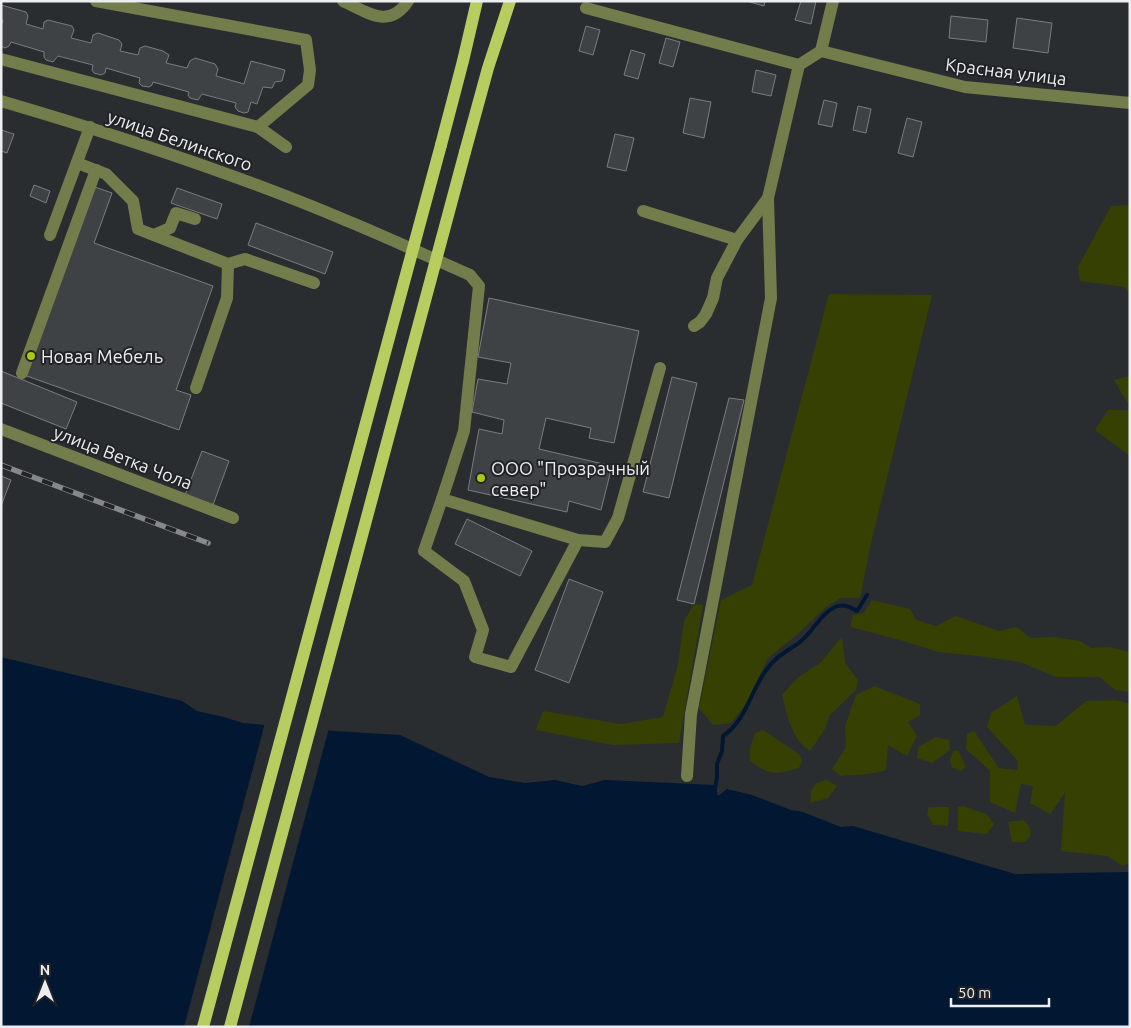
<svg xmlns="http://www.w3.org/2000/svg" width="1131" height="1028" viewBox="0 0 1131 1028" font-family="Ubuntu,sans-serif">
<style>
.green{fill:#364003}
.water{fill:#011732}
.pier{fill:#2a2d30}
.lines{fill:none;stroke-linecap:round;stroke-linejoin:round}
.stream{stroke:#011732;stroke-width:4}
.building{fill:#3f4245;stroke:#7a7d80}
.minor{stroke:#727d4b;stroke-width:12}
.major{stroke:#b7cd60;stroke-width:12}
.rail-casing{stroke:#86888b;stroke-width:5.5}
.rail{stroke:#212326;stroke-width:4;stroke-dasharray:11;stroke-linecap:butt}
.major-bridge{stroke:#b7cd60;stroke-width:12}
.poi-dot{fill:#acc611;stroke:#212326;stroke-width:2}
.labels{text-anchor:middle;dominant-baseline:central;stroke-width:4;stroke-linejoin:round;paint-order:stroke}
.street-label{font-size:18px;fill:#edeef0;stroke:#212326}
.poi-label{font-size:18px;fill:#edeef0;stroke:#212326;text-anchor:start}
</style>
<rect width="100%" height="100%" fill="#2a2d30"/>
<g class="green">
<path d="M1130 205V295L1125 287 1080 281 1078 267 1111 206Z"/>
<path d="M829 294 932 295 871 543 860 598H840L826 607 793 638 768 658 746 704 731 723 713 725 699 708 721 600 752 585Z"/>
<path d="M1130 376V407L1114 380Z"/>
<path d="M1108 410H1130V456L1095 430Z"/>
<path d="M872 600 910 609 916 620 936 626 956 616 999 631 1017 627 1030 638 1054 637 1080 641 1091 648 1109 647 1130 652V692L1115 690 1099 677H1056L1020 662 979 656 938 652 900 640 850 627 853 615 864 613Z"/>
<path d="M694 604 703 605 679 743 613 745 536 730 543 711 621 724 663 717 678 664 684 621Z"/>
<path d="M842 637 845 663 858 680 856 690 829 716 825 729 810 751C792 740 787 715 782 695L797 678 820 663Z"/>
<path d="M874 686 920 704V715L908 722 917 736 907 756 888 745 886 770C872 775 856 774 841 776L832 769 846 747 845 726 856 695Z"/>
<path d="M1017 696 1025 725 1056 726 1086 701 1116 700 1130 704V863L1122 866 1108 856 1061 851 1065 793 1050 814 1030 803 1033 786 1021 784 1015 813 990 802V771L966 749 967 734 974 731 999 768 1017 770 1018 761 987 727 991 713Z"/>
<path d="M763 730 799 754 802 760 799 768C775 774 772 777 750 761V748L755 733Z"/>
<path d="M936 737 949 740 950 750 932 763 917 758 918 747Z"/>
<path d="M958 750 966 767 961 771 952 768 950 761 953 751Z"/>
<path d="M827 780 837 786 828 798 810 803 811 791 816 783Z"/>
<path d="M963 806 986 814 994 824 987 834 958 831V807Z"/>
<path d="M929 807H949L948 826 933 825 927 814Z"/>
<path d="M1023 820 1029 826 1031 835 1025 842H1012L1008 822Z"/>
</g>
<path class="water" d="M1 657 182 701 197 711 224 717 243 723 334 731 400 735 489 777 525 783 555 780 582 786 605 780 715 785 718 796 727 789 752 795 791 810 803 812 841 827 853 826 1015 874 1130 872V1027H1Z"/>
<path class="pier" d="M265 723 329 728 249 1027H184Z"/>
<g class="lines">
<path class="stream" d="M715 789 717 777V764L722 751 723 736C747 720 751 689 767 669 778 654 787 652 800 642 813 632 820 614 835 607 843 603 851 607 857 611L867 595"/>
</g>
<g class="building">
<path d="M746 1H765L764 6Z"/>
<path d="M801 1H816L811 24 795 20Z"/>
<path d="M1 5 26 12 28 16 26 24 43 29 44 22 48 20 72 26 74 30 71 38 91 43 93 35 98 33 119 40 122 44 120 51 138 55 140 48 145 46 163 51 169 55 166 63 187 68 190 61 195 58 215 64 218 69 216 76 244 84 251 61 285 70 282 81 275 82 272 88 263 87 257 104 251 102 248 112 244 113 238 111 235 107 236 103 202 94 198 100 190 98 188 95 189 92 153 82 152 85 149 87 142 86 139 83 140 78 106 68 105 73 101 75 94 73 92 70 93 65 58 56 53 62 46 60 44 57V52L11 42 9 46 5 48 1 46V27L3 20 1 19Z"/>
<path d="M951 16 988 20 986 42 949 38Z"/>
<path d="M1017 18 1052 23 1048 53 1013 48Z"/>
<path d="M586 26 600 30 593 55 579 51Z"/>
<path d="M666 38 680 42 673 67 659 63Z"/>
<path d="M631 50 645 54 638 79 624 75Z"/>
<path d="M756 70 776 75 771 96 752 92Z"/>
<path d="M690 98 711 102 704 138 683 133Z"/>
<path d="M824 100 837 103 832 127 818 124Z"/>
<path d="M858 106 871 109 866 133 853 130Z"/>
<path d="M907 118 922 122 913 157 898 153Z"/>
<path d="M1 130 14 134 7 153 1 151Z"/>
<path d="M615 134 634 138 626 171 607 167Z"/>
<path d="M34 185 50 191 46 203 30 196Z"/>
<path d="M92 186 112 193 94 243 213 286 176 390 191 395 179 430 24 375Z"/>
<path d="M177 188 222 204 217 219 171 203Z"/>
<path d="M256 223 333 252 325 274 248 245Z"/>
<path d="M489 298 639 331 614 443 589 438 591 428 546 418 539 449 612 466 601 510 569 501 567 512 468 490 479 429 502 434 504 420 472 412 478 379 507 384 511 363 478 357Z"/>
<path d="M1 371 77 402 66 429 1 403Z"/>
<path d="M672 377 697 383 669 498 643 492Z"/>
<path d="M729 398 744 400 694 604 677 600Z"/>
<path d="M202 451 229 461 213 505 185 495Z"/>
<path d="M1 476 11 480 1 506Z"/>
<path d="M467 519 532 551 520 576 455 544Z"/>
<path d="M569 579 603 592 569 683 535 670Z"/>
</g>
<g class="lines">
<g class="minor">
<path d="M96 1 306 40 310 70 308 85 258 127"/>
<path d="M343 1C367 12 389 30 408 1"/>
<path d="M586 8 799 65"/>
<path d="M821 51 965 87 1130 103"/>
<path d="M1 59 258 127 286 147"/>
<path d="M1 101C117 135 234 173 345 220 387 237 429 257 470 275L479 286 464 431 442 499 578 540 605 542 618 518 660 368"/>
<path d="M77 163 106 174 133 201 138 229 228 264 245 259 314 283"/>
<path d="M643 211 737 240"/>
<path d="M50 235 90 127"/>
<path d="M154 235 170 228 176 213 195 219"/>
<path d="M694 326 700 322 706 314 713 298 717 278 737 240 768 198 799 65 821 51 833 1"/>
<path d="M22 373 96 170"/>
<path d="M196 388 227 298 228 264"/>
<path d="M1 429 233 518"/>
<path d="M442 499 424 551 464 581 483 630 475 657 511 667 578 540"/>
<path d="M687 776 691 714 771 298 768 198"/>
</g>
<g class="major">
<path d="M441 145 463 61 477 1"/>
<path d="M465 152 488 68 510 1"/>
</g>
<defs>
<path id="rail" d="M1 465 208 543"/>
</defs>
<use href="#rail" class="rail-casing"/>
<use href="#rail" class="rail"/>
<g class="major-bridge">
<path d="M203 1027 441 145"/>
<path d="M230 1027 465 152"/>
</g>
</g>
<g class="poi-dot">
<circle cx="31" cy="356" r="5"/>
<circle cx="481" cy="478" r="5"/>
</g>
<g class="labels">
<g class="street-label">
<text transform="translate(1006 71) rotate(7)">Красная улица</text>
<text transform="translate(180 140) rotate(19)">улица Белинского</text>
<text transform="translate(123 457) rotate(21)">улица Ветка Чола</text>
</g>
<g class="poi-label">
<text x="41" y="356">Новая Мебель</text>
<text x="491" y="468">ООО "Прозрачный<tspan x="491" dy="21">север"</tspan></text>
</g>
</g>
<rect width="1131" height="1028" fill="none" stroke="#edeef0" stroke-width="5"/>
<g transform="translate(45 983)" stroke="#212326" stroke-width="4" paint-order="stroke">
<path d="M0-4L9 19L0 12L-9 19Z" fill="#edeef0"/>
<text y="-8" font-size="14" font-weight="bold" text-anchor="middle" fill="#edeef0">N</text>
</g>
<path d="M951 998v8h98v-8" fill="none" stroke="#edeef0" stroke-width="2.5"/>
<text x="958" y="998" font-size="15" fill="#edeef0" stroke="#212326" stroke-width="4" paint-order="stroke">50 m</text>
</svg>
